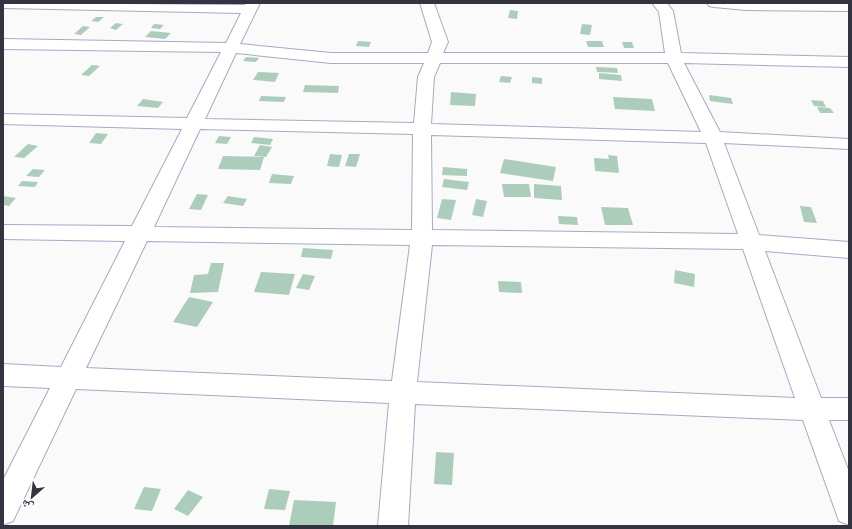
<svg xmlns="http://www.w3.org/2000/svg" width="852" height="529" viewBox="0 0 852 529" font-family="Barlow,'Noto Naskh Arabic',sans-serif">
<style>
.building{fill:#adcdbc}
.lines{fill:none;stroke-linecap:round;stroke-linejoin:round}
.street-casing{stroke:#a7a9c6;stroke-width:2}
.street{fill:#fff;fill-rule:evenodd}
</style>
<rect width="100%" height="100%" fill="#fafafa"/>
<g class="building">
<path d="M510 10 518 11 517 19 508 18Z"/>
<path d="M96 17H104L98 22 91 21Z"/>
<path d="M116 23 123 24 116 30 110 28Z"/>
<path d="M154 24 164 25 160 29 151 28Z"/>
<path d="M582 24 592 25 590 35 580 34Z"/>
<path d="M83 26 90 27 81 35 74 34Z"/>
<path d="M151 31 171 33 165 39 145 37Z"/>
<path d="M358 41 371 42 369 47 356 46Z"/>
<path d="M586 41H602L604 47H588Z"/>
<path d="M622 42H632L634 48H624Z"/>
<path d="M246 57 259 58 256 62 243 61Z"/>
<path d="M92 65 100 66 89 76 81 75Z"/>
<path d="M596 67 617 68 618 73 597 72Z"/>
<path d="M258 72 279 73 275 82 253 80Z"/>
<path d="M599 73 621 75 622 81 599 79Z"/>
<path d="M501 76 512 77 510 83 499 82Z"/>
<path d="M532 77 542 78V84L532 83Z"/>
<path d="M305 85 339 86 338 93 303 92Z"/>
<path d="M451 92 476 94 475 106 450 105Z"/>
<path d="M709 95 731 98 733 104 710 101Z"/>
<path d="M261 96 286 97 284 102 259 101Z"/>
<path d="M613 97 652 99 655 111 615 109Z"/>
<path d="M143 99 163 102 158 108 137 106Z"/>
<path d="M811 100 823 101 826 107 814 106Z"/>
<path d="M817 107 830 108 834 113H820Z"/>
<path d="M96 133 108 134 101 144 89 143Z"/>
<path d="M219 136 231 137 227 144 215 143Z"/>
<path d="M254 137 273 139 270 145 251 143Z"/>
<path d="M28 144 38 146 24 158 14 157Z"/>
<path d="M260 145 272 147 266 157 254 156Z"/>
<path d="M330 154 342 155 339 167 327 166Z"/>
<path d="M349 154H360L356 167 345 166Z"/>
<path d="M608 155 617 156 619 173 595 171 594 158 609 159Z"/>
<path d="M223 156 264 157 260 170 218 169Z"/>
<path d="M504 159 556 167 553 181 500 173Z"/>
<path d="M443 167 467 169V176L442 175Z"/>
<path d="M33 169 45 170 39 177 26 176Z"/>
<path d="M272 174 294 176 291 184 269 183Z"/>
<path d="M444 179 469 182 467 190 442 187Z"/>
<path d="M22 181 38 182 35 187 18 186Z"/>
<path d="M502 184H529L531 197H504Z"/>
<path d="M534 184 561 186 562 200 534 198Z"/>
<path d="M197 194 208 195 201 210 189 209Z"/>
<path d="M3 196 16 198 9 206 3 205Z"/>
<path d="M228 196 247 199 243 206 223 203Z"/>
<path d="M442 199 456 200 451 220 437 218Z"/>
<path d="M476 199 487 201 483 217 472 215Z"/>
<path d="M800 206 811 207 817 223 804 222Z"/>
<path d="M601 207 628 208 633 225H605Z"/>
<path d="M558 216 577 217 578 225 559 224Z"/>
<path d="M303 248 333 250 331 259 301 257Z"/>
<path d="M211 263H224L218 292 190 293 194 275 208 274Z"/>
<path d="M675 270 695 274 694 287 674 283Z"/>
<path d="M261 272 295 274 289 295 254 292Z"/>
<path d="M303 274 315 276 309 290 296 288Z"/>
<path d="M498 281 521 282 522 293 499 292Z"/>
<path d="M189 297 213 302 197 327 173 322Z"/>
<path d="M436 452 454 453 452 485 434 484Z"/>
<path d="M144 487 161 489 152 511 134 509Z"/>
<path d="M269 489 290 491 285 510 264 509Z"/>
<path d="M188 490 203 497 188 516 174 509Z"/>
<path d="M294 500 336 502 333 526H289Z"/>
</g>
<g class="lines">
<defs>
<g id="street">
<path d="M3 3 245 5 246 3H260L240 44 331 53H428L432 42 420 3H434L448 42 443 53H665L659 12 652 3H667L673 11 681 53 849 57V67L684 63 720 132 849 139V149L724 143 759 235 849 242V258L765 251 821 398H849V420H829L849 472V525L839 521 803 420 415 404 408 526H378L389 403 76 389 13 521 3 525V480L50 388 3 386V364L61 367 125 241 3 239V225L132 226 182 129 3 124V114L187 118 221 52 3 49V39L226 43 241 13 3 8ZM236 53 331 63H424L418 77 414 123 205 119ZM440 63H668L701 132 431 124 434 77ZM200 129 413 134 412 230 154 227ZM431 135 706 143 738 234 432 230ZM147 241 410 245 392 381 86 368ZM432 245 743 249 795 398 417 382Z"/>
<path d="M707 3H849V11L746 10 714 7 709 6Z"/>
</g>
</defs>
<use href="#street" class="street-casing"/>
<use href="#street" class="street"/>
</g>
<rect width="852" height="529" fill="none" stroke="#343440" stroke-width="8"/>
<g transform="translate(32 497) rotate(208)" stroke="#ffffff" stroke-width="3" paint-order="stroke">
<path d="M0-3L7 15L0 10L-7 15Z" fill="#343440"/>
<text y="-6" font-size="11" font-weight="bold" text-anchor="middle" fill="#343440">ش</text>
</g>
</svg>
